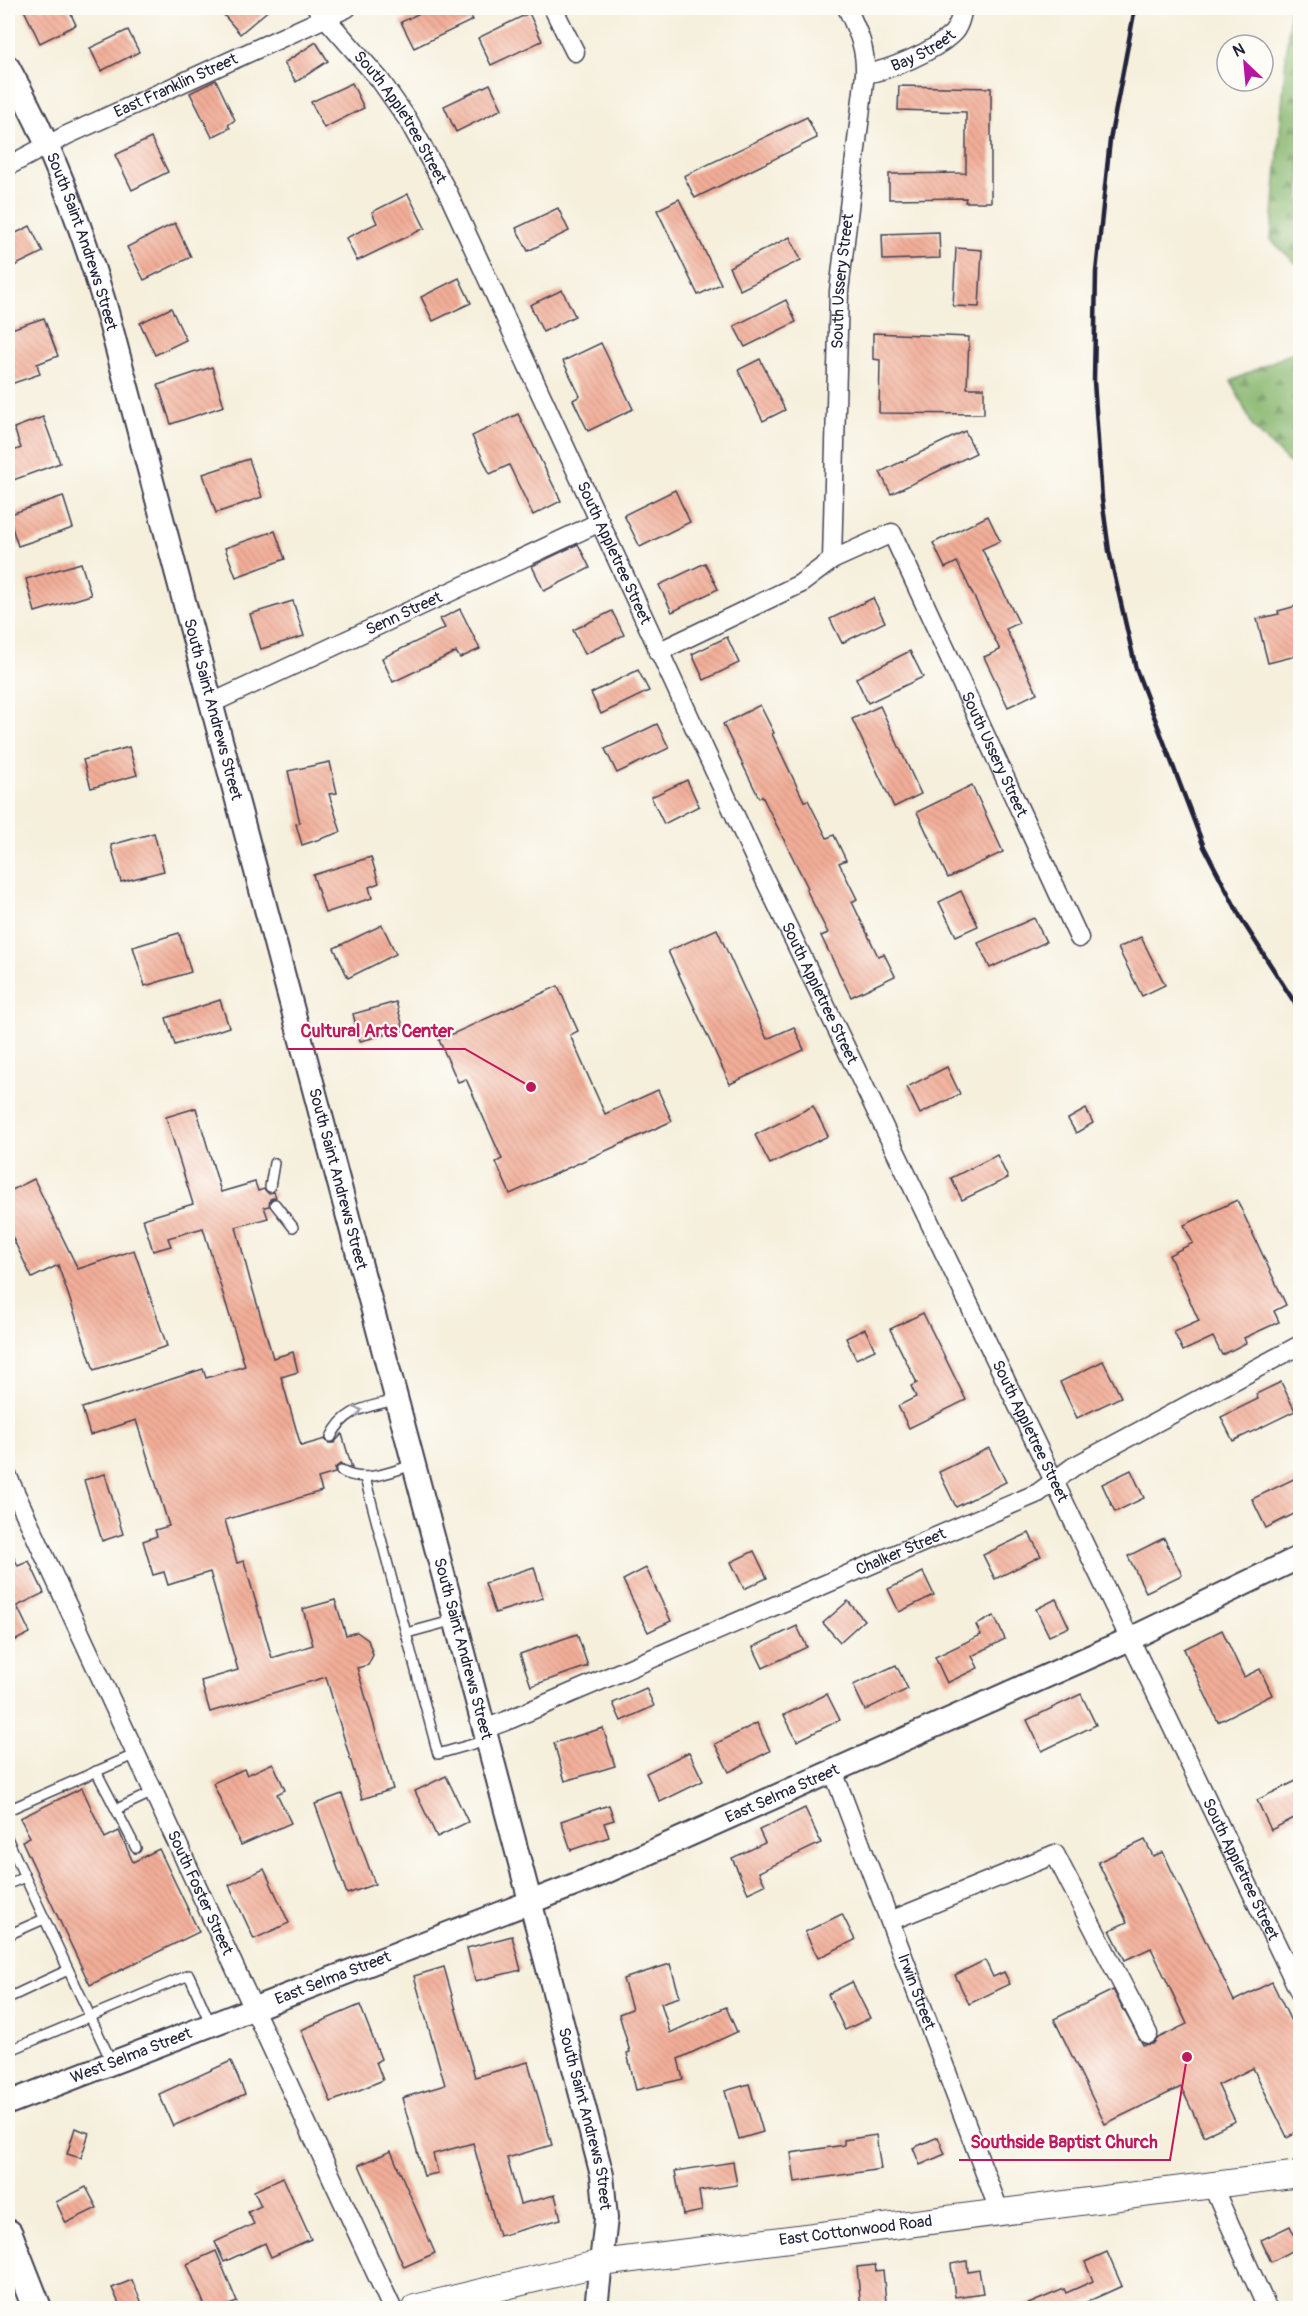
<svg xmlns="http://www.w3.org/2000/svg" width="1308" height="2316" viewBox="0 0 1308 2316" font-family="Pangolin,sans-serif">
<style>
.forest{fill:url(#forest-firs);stroke:#566d56;stroke-width:1.5}
.building{fill:url(#building-back-hatch)}
.lines{fill:none;stroke-linecap:round;stroke-linejoin:round}
.service-casing{stroke:#424153;stroke-width:12}
.minor-casing{stroke:#424153;stroke-width:21}
.tertiary-casing{stroke:#424153;stroke-width:26}
.secondary-casing{stroke:#424153;stroke-width:28}
.primary-casing{stroke:#424153;stroke-width:32}
.service{stroke:#fff;stroke-width:9}
.minor{stroke:#fff;stroke-width:18}
.tertiary{stroke:#fff;stroke-width:22}
.secondary{stroke:#fff;stroke-width:26}
.primary{stroke:#fff;stroke-width:28}
.rail{stroke:#22223b;stroke-width:4.5}
.oneway{stroke:#9c9ca7}
.labels{text-anchor:middle;dominant-baseline:central;stroke-width:4.5;stroke-linejoin:round;paint-order:stroke}
.street-label{font-size:16px;fill:#22223b;stroke:#fdfcf7}
.leader{fill:none;stroke:#c2185b;stroke-width:2}
.callout-dot{fill:#c2185b;stroke:#fdfcf7;stroke-width:2}
.callout-label{font-size:18px;text-anchor:middle;font-weight:bold;fill:#c2185b;stroke:#fdfcf7;stroke-width:4.5;stroke-linejoin:round;paint-order:stroke}
</style>
<defs>
<pattern id="forest-firs" width="22" height="20" patternUnits="userSpaceOnUse" patternTransform="scale(1.5)"><rect width="22" height="20" fill="#8ab871"/><path d="M5 1l3.5 6h-7zM16 11l3.5 6h-7z" fill="#70955e"/></pattern>
<pattern id="building-back-hatch" width="6" height="6" patternUnits="userSpaceOnUse" patternTransform="scale(1.5)"><rect width="6" height="6" fill="#f2ad97"/><path d="M-1 5l2 2M0 0l6 6M5-1l2 2" fill="none" stroke="#cf9583"/></pattern>
</defs>
<rect width="100%" height="100%" fill="#fdfcf7"/>
<filter id="ink" filterUnits="userSpaceOnUse"><feTurbulence type="fractalNoise" baseFrequency=".0167" numOctaves="2"/><feDisplacementMap in="SourceGraphic" scale="12" xChannelSelector="R" yChannelSelector="G"/><feConvolveMatrix kernelMatrix="1 2 1 2 8 2 1 2 1" color-interpolation-filters="sRGB"/></filter>
<filter id="wash" filterUnits="userSpaceOnUse"><feTurbulence type="fractalNoise" baseFrequency=".008" numOctaves="4" result="noise"/><feDisplacementMap in="SourceGraphic" scale="24" xChannelSelector="R" yChannelSelector="G"/><feGaussianBlur stdDeviation="1.35" result="paint"/><feColorMatrix in="noise" values="0 0 0 0 0 0 0 0 0 0 0 0 0 0 0 0 0 1.4 0 .05"/><feComposite in="paint" operator="in"/></filter>
<g filter="url(#wash)">
<rect width="100%" height="100%" fill="#f5efdc"/>
<g class="forest">
<path d="M1290 8H1300V267L1271 240Z"/>
<path d="M1300 349V474L1253 427 1231 381Z"/>
</g>
<g id="blocks">
<g class="building">
<path d="M23 8H68L76 25 40 43Z"/>
<path d="M218 8H271L240 34Z"/>
<path d="M430 8H467L473 20 414 48 401 22Z"/>
<path d="M529 13 542 41 491 65 478 38Z"/>
<path d="M128 30 139 52 101 71 90 48Z"/>
<path d="M316 42 328 61 296 82 284 63Z"/>
<path d="M216 80 235 120 228 125 230 128 212 137 190 93Z"/>
<path d="M352 83 364 108 324 128 311 102Z"/>
<path d="M490 84 502 109 456 132 444 106Z"/>
<path d="M899 86 991 88V202H965L966 198 889 199V174L966 173V112L898 110Z"/>
<path d="M807 117 817 138 695 198 684 176Z"/>
<path d="M151 138 168 172 132 190 115 155Z"/>
<path d="M408 194 425 228 357 261 346 238 377 223 372 212Z"/>
<path d="M679 199 721 284 698 295 657 210Z"/>
<path d="M558 208 569 231 528 251 516 228Z"/>
<path d="M175 223 191 257 144 280 127 247Z"/>
<path d="M30 226 43 252 8 269V237Z"/>
<path d="M939 232 940 258 883 260 882 234Z"/>
<path d="M790 237 801 260 740 290 729 267Z"/>
<path d="M956 248 982 250 979 307 953 306Z"/>
<path d="M459 278 471 303 433 321 421 297Z"/>
<path d="M562 290 575 316 543 332 530 305Z"/>
<path d="M786 300 796 322 745 347 734 326Z"/>
<path d="M171 308 186 340 155 355 140 323Z"/>
<path d="M44 318 58 356 37 364 40 374 8 385V330Z"/>
<path d="M873 333 969 337 967 388H984V414L879 413 880 360 873 359Z"/>
<path d="M601 343 633 409 588 431 573 400 580 396 563 361Z"/>
<path d="M760 359 785 410 763 421 738 370Z"/>
<path d="M212 367 224 406 171 424 158 385Z"/>
<path d="M518 414 561 501 533 515 509 465 490 474 472 436Z"/>
<path d="M43 417 60 463 8 482V453L21 448 14 428Z"/>
<path d="M965 431 976 453 891 494 880 472Z"/>
<path d="M249 459 262 497 216 513 203 474Z"/>
<path d="M675 490 690 522 640 547 624 515Z"/>
<path d="M63 496 73 528 18 546 8 515Z"/>
<path d="M988 516 1000 541 982 549 1019 623 1006 629 1037 693 1008 707 984 657 1000 650 957 562 945 568 933 543Z"/>
<path d="M275 531 285 559 236 577 225 548Z"/>
<path d="M578 544 590 568 544 591 532 566Z"/>
<path d="M81 563 91 595 35 612 26 579Z"/>
<path d="M705 563 718 589 672 612 659 585Z"/>
<path d="M873 598 885 622 842 643 830 619Z"/>
<path d="M293 601 304 636 261 649 250 614Z"/>
<path d="M1300 605V655L1268 663 1257 619 1279 614 1278 611Z"/>
<path d="M460 609 480 649 460 658 456 652 393 682 382 658 445 628 440 619Z"/>
<path d="M612 611 624 635 585 654 573 630Z"/>
<path d="M727 637 739 663 704 680 692 654Z"/>
<path d="M910 651 923 677 868 703 856 678Z"/>
<path d="M638 670 649 691 601 714 591 693Z"/>
<path d="M760 705 774 733 772 734 804 801 808 800 827 838 834 835 846 860 839 863 857 899 852 902 878 956 884 954 895 976 851 997 821 936 828 933 806 889 808 888 762 796 759 798 723 724Z"/>
<path d="M880 706 921 794 894 807 852 719Z"/>
<path d="M657 724 669 748 617 773 605 749Z"/>
<path d="M129 747 137 775 91 788 83 760Z"/>
<path d="M330 762 337 793 329 794 341 832 302 845 296 824 300 823 288 771Z"/>
<path d="M687 780 699 806 664 824 651 797Z"/>
<path d="M972 785 1003 852 948 878 917 812Z"/>
<path d="M154 833 164 871 121 882 111 845Z"/>
<path d="M371 857 379 883 369 887 372 898 325 913 313 875Z"/>
<path d="M961 891 978 926 956 936 939 902Z"/>
<path d="M1034 918 1046 942 990 968 978 943Z"/>
<path d="M382 925 396 954 348 978 334 948Z"/>
<path d="M717 929 767 1039 794 1027 804 1050 730 1084 668 951Z"/>
<path d="M179 933 191 972 145 986 133 947Z"/>
<path d="M1141 937 1165 985 1142 996 1118 948Z"/>
<path d="M558 986 578 1031 570 1035 605 1114 658 1090 672 1121 510 1194 496 1162 502 1159 466 1079 458 1082 439 1040Z"/>
<path d="M220 1000 229 1027 175 1045 166 1018Z"/>
<path d="M396 1002 404 1030 360 1041 353 1014Z"/>
<path d="M947 1067 960 1094 920 1114 907 1087Z"/>
<path d="M813 1106 828 1136 770 1164 755 1135Z"/>
<path d="M196 1108 221 1192 255 1182 258 1191 264 1189 268 1193 274 1192 276 1197 270 1199 269 1206 264 1207 268 1218 236 1227 250 1280 273 1358 293 1352 298 1372 281 1377 301 1446 325 1439 328 1443H334L342 1434 352 1468 340 1464 335 1468V1473L318 1478 322 1491 225 1520 237 1563 244 1561 272 1658 313 1645 303 1609 335 1600 346 1635 357 1632 368 1640 373 1655 368 1665 357 1668 393 1789 362 1799 326 1677 210 1712 201 1681 238 1670 210 1572 168 1585 164 1572 153 1575 143 1541 157 1536 155 1530 169 1526 136 1420 90 1435 82 1408 203 1369 206 1378 245 1366 203 1228 168 1238 171 1246 153 1251 143 1219 193 1204 166 1117Z"/>
<path d="M1086 1109 1093 1123 1076 1133 1068 1119Z"/>
<path d="M997 1155 1008 1178 962 1200 951 1178Z"/>
<path d="M34 1179 78 1269 134 1250 167 1346 94 1370 58 1265 32 1278 8 1228V1192Z"/>
<path d="M1237 1200 1286 1305 1274 1311 1279 1322 1244 1338 1246 1343 1222 1355 1213 1337 1183 1351 1174 1332 1199 1321 1169 1255 1193 1243 1184 1225Z"/>
<path d="M923 1313 966 1400 909 1428 898 1406 916 1397 911 1386 917 1383 890 1329Z"/>
<path d="M865 1329 875 1350 856 1359 846 1338Z"/>
<path d="M1103 1361 1121 1397 1077 1418 1060 1382Z"/>
<path d="M1281 1382 1295 1411 1233 1441 1221 1417 1258 1399 1256 1394Z"/>
<path d="M989 1448 1006 1482 956 1507 939 1472Z"/>
<path d="M1131 1470 1144 1498 1115 1512 1102 1484Z"/>
<path d="M105 1474 123 1534 102 1541 84 1480Z"/>
<path d="M1300 1476V1511L1266 1528 1252 1499Z"/>
<path d="M1029 1533 1041 1556 995 1579 983 1555Z"/>
<path d="M1164 1538 1182 1575 1146 1592 1128 1556Z"/>
<path d="M8 1545 18 1566 29 1561 44 1593 17 1606 30 1633 8 1644Z"/>
<path d="M754 1551 767 1578 744 1589 731 1562Z"/>
<path d="M534 1567 543 1598 495 1613 485 1583Z"/>
<path d="M646 1568 671 1621 648 1632 623 1580Z"/>
<path d="M923 1572 934 1595 899 1612 888 1589Z"/>
<path d="M1056 1599 1069 1627 1049 1636 1036 1609Z"/>
<path d="M848 1601 864 1620 840 1642 823 1623Z"/>
<path d="M994 1616 1005 1639 972 1656 978 1668 947 1683 935 1657 981 1635 976 1625Z"/>
<path d="M797 1626 807 1647 763 1668 753 1647Z"/>
<path d="M1222 1630 1244 1677 1260 1669 1272 1695 1218 1722 1184 1649Z"/>
<path d="M577 1634 588 1666 531 1686 520 1654Z"/>
<path d="M896 1665 908 1689 865 1710 853 1685Z"/>
<path d="M646 1688 654 1706 621 1721 613 1703Z"/>
<path d="M827 1694 840 1720 797 1741 784 1715Z"/>
<path d="M1081 1694 1096 1725 1042 1751 1027 1720Z"/>
<path d="M757 1723 770 1751 729 1772 715 1744Z"/>
<path d="M603 1728 615 1766 565 1781 554 1743Z"/>
<path d="M689 1752 703 1781 660 1802 646 1773Z"/>
<path d="M273 1763 285 1790 277 1794 291 1823 241 1845 213 1783 244 1769 247 1775Z"/>
<path d="M446 1776 468 1822 437 1837 415 1791Z"/>
<path d="M1300 1779V1815L1271 1830 1257 1800Z"/>
<path d="M82 1788 105 1838 119 1831 133 1862 159 1849 199 1932 90 1985 22 1841 30 1837 20 1818Z"/>
<path d="M342 1794 375 1884 347 1894 315 1804Z"/>
<path d="M609 1805 614 1820 604 1823 609 1837 571 1850 561 1821Z"/>
<path d="M805 1808 821 1843 759 1872 765 1885 748 1893 732 1858 765 1843 759 1830Z"/>
<path d="M1145 1840 1153 1856 1163 1852 1234 2001 1272 1982 1300 2040V2130L1287 2137 1253 2068 1218 2085 1235 2121 1204 2136 1181 2087 1105 2124 1054 2019 1113 1990 1143 2045 1153 2044 1158 2038 1187 2024 1151 1948 1125 1960 1110 1930 1127 1922 1098 1862Z"/>
<path d="M264 1869 289 1923 254 1939 229 1885Z"/>
<path d="M842 1914 855 1940 818 1958 805 1932Z"/>
<path d="M512 1936 521 1970 475 1981 467 1948Z"/>
<path d="M985 1960 993 1977 1004 1972 1010 1984 969 2004 955 1975Z"/>
<path d="M670 1964 680 1997 661 2003 670 2033 726 2007 737 2032 678 2059 683 2079 636 2090 627 2053 630 2052 619 2014 632 2009 623 1979Z"/>
<path d="M444 1967 475 2077 528 2062 552 2145 507 2158 520 2204 555 2195 561 2219 499 2236 473 2143 433 2154 438 2173 424 2176 402 2098 445 2085 414 1976Z"/>
<path d="M852 1982 870 2018 845 2030 828 1994Z"/>
<path d="M360 2005 381 2059 376 2062 383 2080 331 2102 301 2030Z"/>
<path d="M231 2061 245 2094 173 2126 159 2094Z"/>
<path d="M749 2084 763 2132 739 2139 725 2091Z"/>
<path d="M75 2128 89 2133 81 2158 67 2154Z"/>
<path d="M876 2135 881 2169 795 2182 791 2153 844 2145V2140Z"/>
<path d="M938 2137 945 2154 920 2165 913 2148Z"/>
<path d="M391 2151 435 2253 404 2267 359 2165Z"/>
<path d="M733 2162 737 2185 699 2191 702 2211 683 2215 675 2171Z"/>
<path d="M283 2177 311 2239 271 2257 265 2243 224 2262 215 2242 254 2224 248 2212 261 2206 254 2191Z"/>
<path d="M86 2187 97 2208 66 2223 56 2202Z"/>
<path d="M1290 2226 1300 2247 1271 2262 1261 2240Z"/>
<path d="M216 2251 237 2302 221 2308H206L187 2264Z"/>
<path d="M1107 2252 1122 2286 1082 2304 1084 2308H1019L1064 2289 1066 2293 1093 2281 1085 2262Z"/>
<path d="M967 2261 968 2272 979 2270 983 2293 955 2297 951 2264Z"/>
<path d="M875 2265 876 2271 883 2270 886 2302 875 2303 876 2308H861L857 2267Z"/>
<path d="M132 2280 144 2308H121L112 2288Z"/>
</g>
</g>
</g>
<g filter="url(#ink)">
<use href="#blocks" fill-opacity="0" stroke="#424153" stroke-width="1.5"/>
<g class="lines">
<defs>
<g id="service">
<path d="M270 1187 274 1163"/>
<path d="M275 1204 293 1227"/>
<path d="M331 1437C345 1408 366 1408 395 1400"/>
<path d="M341 1471C365 1484 389 1472 413 1465"/>
<path d="M365 1478 438 1754 487 1740"/>
<path d="M407 1633 455 1620"/>
<path d="M96 1771 136 1848"/>
<path d="M117 1809 153 1792"/>
<path d="M8 1810 136 1754"/>
<path d="M8 1840 25 1877"/>
<path d="M8 1884 25 1877 112 2063"/>
<path d="M8 1935 44 1919"/>
<path d="M8 1998 68 1970"/>
<path d="M8 2051 189 1975 211 2025"/>
</g>
<g id="minor">
<path id="s1" d="M317 8 380 80 408 120 448 193 756 861 1300 1993"/>
<path d="M553 8 575 52"/>
<path id="s2" d="M865 74C890 70 933 52 952 34 959 27 961 17 963 8"/>
<path id="s3" d="M8 166 67 135 347 8"/>
<path id="s4" d="M832 560 839 291 865 74C866 47 858 32 847 8"/>
<path id="s5" d="M658 652 800 584 832 560 892 533 1079 938"/>
<path id="s6" d="M210 704 600 522"/>
<path id="s7" d="M8 1477 392 2308"/>
<path id="s8" d="M484 1729 506 1721 1038 1493 1073 1467 1300 1345"/>
<path id="s9" d="M833 1771 1000 2213"/>
<path d="M890 1921 1055 1854 1148 2034"/>
<path d="M1212 2185 1267 2308"/>
</g>
<g id="tertiary">
<path id="s10" d="M8 67C52 145 80 223 106 308L537 1927 602 2175 606 2218 596 2308"/>
<path id="s11" d="M8 2103 590 1879 1130 1639 1300 1557"/>
</g>
<g id="secondary">
<path id="s12" d="M415 2308 601 2263 1300 2174"/>
</g>
<path id="primary" d="M8 2234 37 2308"/>
</defs>
<use href="#service" class="service-casing"/>
<use href="#minor" class="minor-casing"/>
<use href="#tertiary" class="tertiary-casing"/>
<use href="#secondary" class="secondary-casing"/>
<use href="#primary" class="primary-casing"/>
<use href="#service" class="service"/>
<use href="#minor" class="minor"/>
<use href="#tertiary" class="tertiary"/>
<use href="#secondary" class="secondary"/>
<use href="#primary" class="primary"/>
<path class="rail" d="M1135 8 1110 140 1096 272 1094 381 1102 499 1109 551 1136 669 1204 847 1243 922 1300 1011"/>
</g>
<defs><path id="oneway-chevron" d="M-2-3.5L2.5 0L-2 3.5" fill="none" stroke-width="1.6" stroke-linecap="round" stroke-linejoin="round" transform="scale(1.5)"/></defs>
<use class="oneway" href="#oneway-chevron" transform="translate(358 1411) rotate(-19)"/>
</g>
<g class="labels">
<g class="street-label">
<text stroke="none"><textPath href="#s2" startOffset="63">Bay Street</textPath></text>
<text stroke="none"><textPath href="#s3" startOffset="186">East Franklin Street</textPath></text>
<text stroke="none"><textPath href="#s1" startOffset="138">South Appletree Street</textPath></text>
<text stroke="none"><textPath href="#s10" startOffset="190">South Saint Andrews Street</textPath></text>
<text stroke="none"><textPath href="#s4" startOffset="279">South Ussery Street</textPath></text>
<text stroke="none"><textPath href="#s1" startOffset="624">South Appletree Street</textPath></text>
<text stroke="none"><textPath href="#s6" startOffset="214">Senn Street</textPath></text>
<text stroke="none"><textPath href="#s10" startOffset="676">South Saint Andrews Street</textPath></text>
<text stroke="none"><textPath href="#s5" startOffset="507">South Ussery Street</textPath></text>
<text stroke="none"><textPath href="#s1" startOffset="1110">South Appletree Street</textPath></text>
<text stroke="none"><textPath href="#s10" startOffset="1162">South Saint Andrews Street</textPath></text>
<text stroke="none"><textPath href="#s1" startOffset="1596">South Appletree Street</textPath></text>
<text stroke="none"><textPath href="#s8" startOffset="453">Chalker Street</textPath></text>
<text stroke="none"><textPath href="#s10" startOffset="1648">South Saint Andrews Street</textPath></text>
<text stroke="none"><textPath href="#s11" startOffset="834">East Selma Street</textPath></text>
<text stroke="none"><textPath href="#s1" startOffset="2082">South Appletree Street</textPath></text>
<text stroke="none"><textPath href="#s7" startOffset="458">South Foster Street</textPath></text>
<text stroke="none"><textPath href="#s11" startOffset="348">East Selma Street</textPath></text>
<text stroke="none"><textPath href="#s9" startOffset="236">Irwin Street</textPath></text>
<text stroke="none"><textPath href="#s11" startOffset="132">West Selma Street</textPath></text>
<text stroke="none"><textPath href="#s10" startOffset="2134">South Saint Andrews Street</textPath></text>
<text stroke="none"><textPath href="#s12" startOffset="448">East Cottonwood Road</textPath></text>
</g>
</g>
<path class="leader" d="M531 1087L465 1049H288M1187 2057L1170 2160H959"/>
<g class="callout-dot">
<circle cx="531" cy="1087" r="6"/>
<circle cx="1187" cy="2057" r="6"/>
</g>
<g class="callout-label">
<text x="377" y="1037">Cultural Arts Center</text>
<text x="1064" y="2148">Southside Baptist Church</text>
</g>
<rect width="1308" height="2316" fill="none" stroke="#fdfcf7" stroke-width="30"/>
<g transform="translate(1245 63) rotate(334)"><circle r="28" fill="#fdfcf7" stroke="#a5a5ac" stroke-width="1.5"/>
<path d="M0-4.5L10 22L0 15L-10 22Z" fill="#b5179e"/>
<text y="-9" font-size="16" font-weight="bold" text-anchor="middle" fill="#22223b">N</text>
</g>
</svg>
